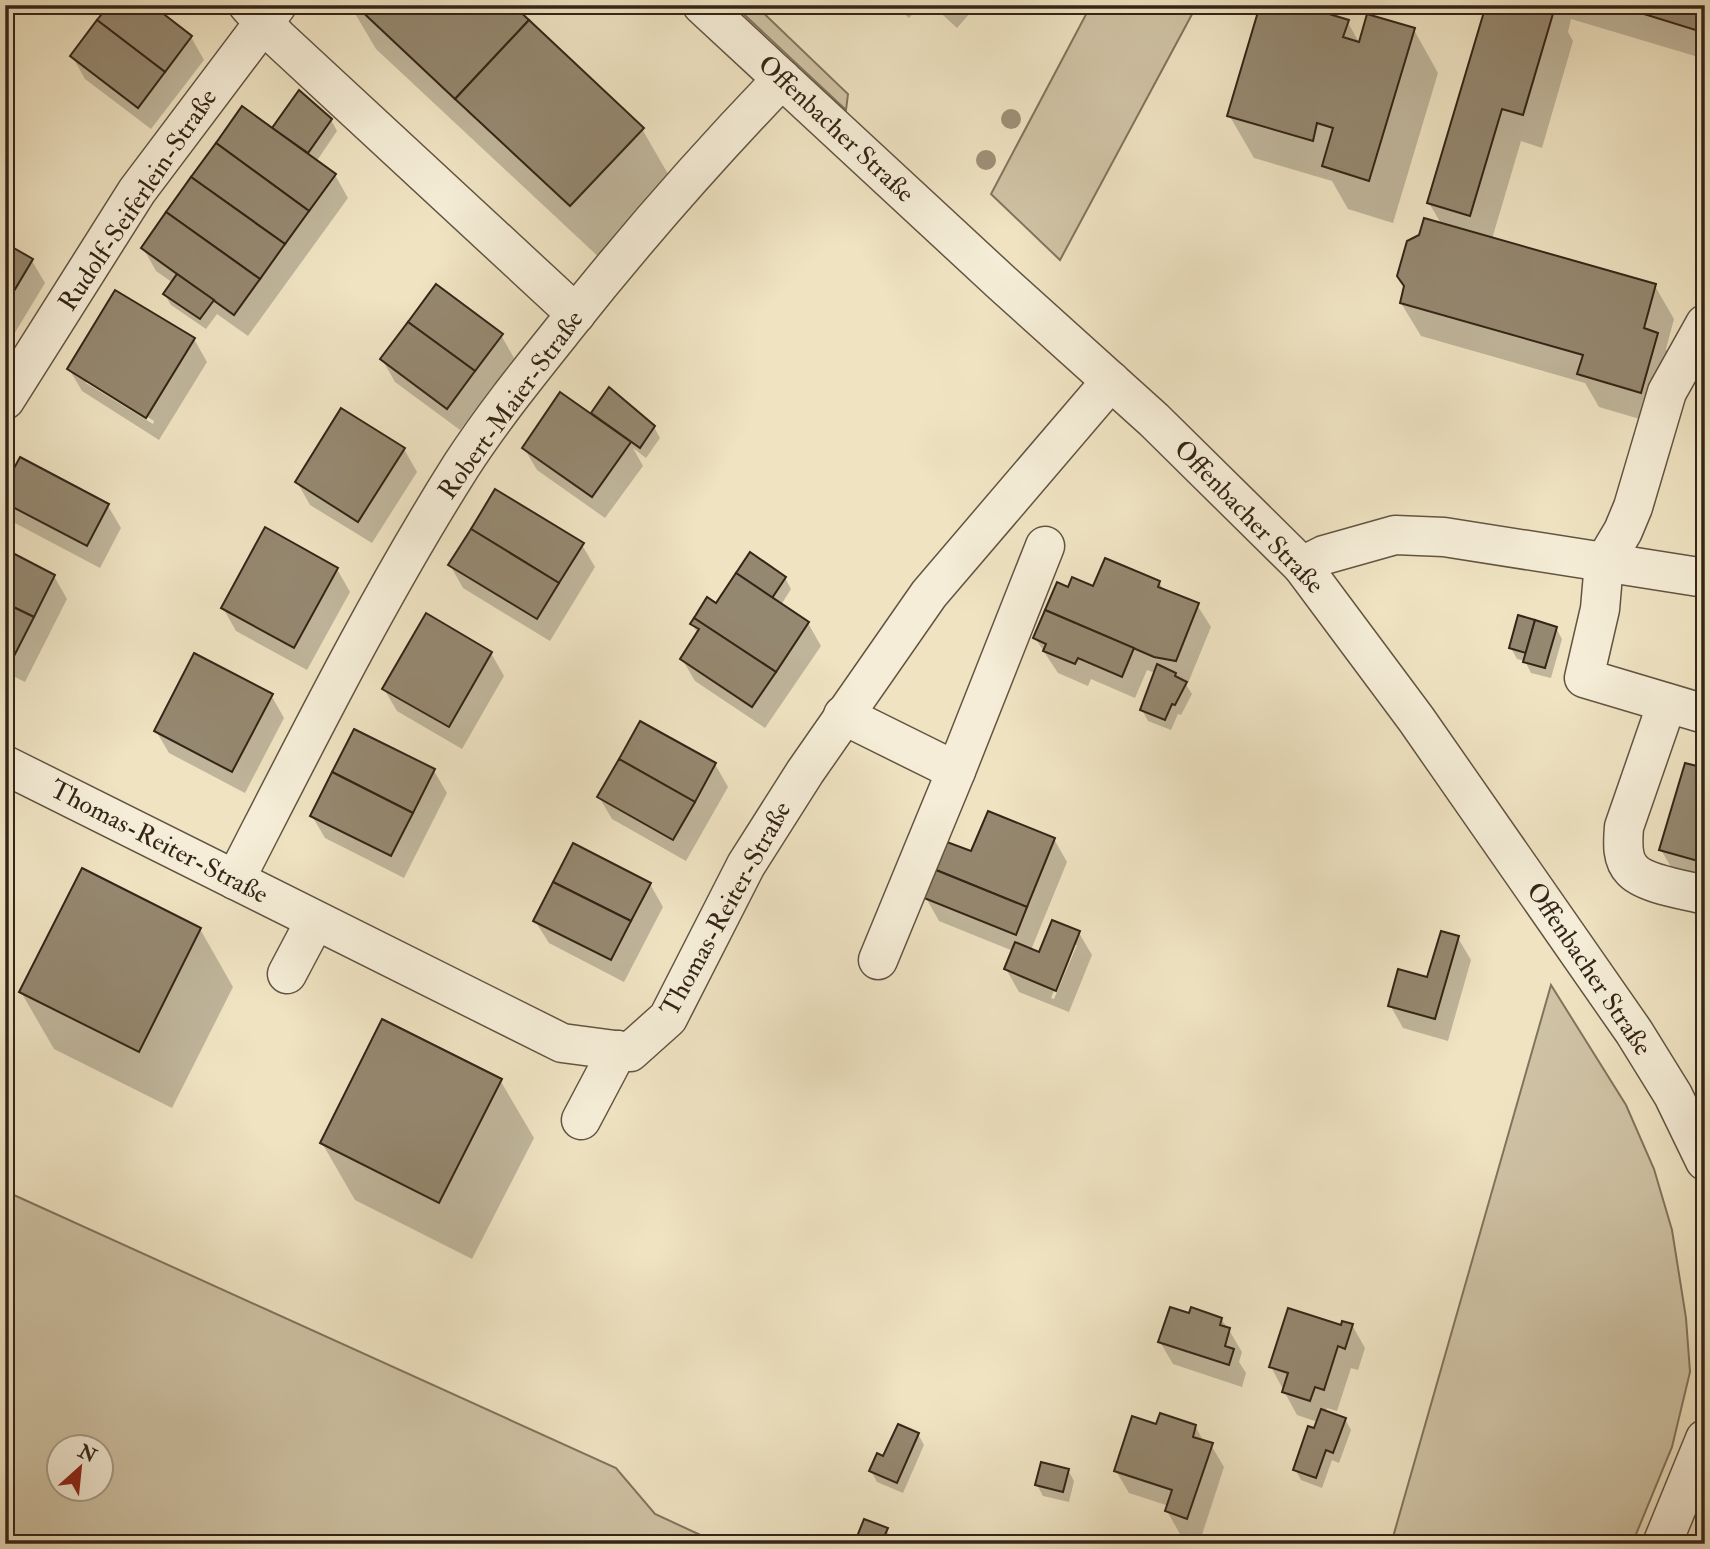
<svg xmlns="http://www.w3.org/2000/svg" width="1710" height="1549" viewBox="0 0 1710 1549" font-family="'IM FELL Double Pica',serif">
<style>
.green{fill:#cfc3a5;stroke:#82745e;stroke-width:2;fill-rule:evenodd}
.shadow{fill:#0003;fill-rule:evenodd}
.building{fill:#958870;stroke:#342517;stroke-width:2}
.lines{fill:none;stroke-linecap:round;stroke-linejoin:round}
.minor-casing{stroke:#635442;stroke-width:41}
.minor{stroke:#f5edd7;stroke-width:38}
.tree{fill:#9e9077}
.labels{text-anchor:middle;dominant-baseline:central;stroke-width:5;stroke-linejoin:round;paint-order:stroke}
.street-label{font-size:26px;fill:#342517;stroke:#f5edd7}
</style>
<rect width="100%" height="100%" fill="#efe3c2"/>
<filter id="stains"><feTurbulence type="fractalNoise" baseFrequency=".00286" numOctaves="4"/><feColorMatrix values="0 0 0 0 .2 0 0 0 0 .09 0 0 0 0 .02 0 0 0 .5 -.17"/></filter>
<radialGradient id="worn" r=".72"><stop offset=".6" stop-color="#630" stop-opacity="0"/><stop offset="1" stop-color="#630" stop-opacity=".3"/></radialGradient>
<g class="green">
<path d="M734 5H755L848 94 846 110Z"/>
<path d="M1091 5H1197L1060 260 991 194Z"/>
<path d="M1551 985 1626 1105 1654 1169 1672 1230 1686 1318 1690 1372 1672 1447 1632 1544H1391Z"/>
<path d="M5 1191 616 1468 655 1514 720 1544H5ZM60 1448H102V1490H60Z"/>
</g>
<g class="shadow">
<path d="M350 5H510L642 129 675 186 604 262 376 49Z"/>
<path d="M895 5H921L909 18Z"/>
<path d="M932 5H977L957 28Z"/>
<path d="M1488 5H1705V59L1571 19 1568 32 1573 41 1542 148 1521 141 1492 239 1655 286 1674 319 1666 349 1676 367 1660 425 1599 407 1585 383 1421 336 1401 303 1442 225 1429 203Z"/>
<path d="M1347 21 1360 44 1414 30 1438 73 1393 223 1348 209 1332 181 1254 158 1229 115Z"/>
<path d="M191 37 204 60 151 129 85 79 72 56Z"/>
<path d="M331 120 337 131 316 162 335 175 348 198 248 336 217 314 206 329 171 305 165 295 173 283 156 271 143 248 278 134Z"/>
<path d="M5 245 32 261 45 283 5 349Z"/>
<path d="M501 335 514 358 460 430 395 382 382 359Z"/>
<path d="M194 339 207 362 159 440 82 391 69 369ZM86 379 154 421 153 424 86 383Z"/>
<path d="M610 390 654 427 660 438 646 458 633 448 643 466 605 518 537 470 524 448 597 420 594 414Z"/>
<path d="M404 449 417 472 372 543 310 505 297 482Z"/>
<path d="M5 489 108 506 121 528 100 568 13 522 5 509Z"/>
<path d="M582 545 595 567 550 641 463 588 450 565Z"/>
<path d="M5 551 54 576 67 599 25 682 5 672Z"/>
<path d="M337 569 350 592 307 670 236 631 223 608Z"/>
<path d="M785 578 791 589 781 605 808 623 821 646 765 728 695 681 682 659 698 634 692 624 717 605Z"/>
<path d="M1159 582 1164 591 1197 605 1211 627 1188 683H1185L1192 694 1181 715 1178 714 1171 730 1148 721 1142 710 1155 673 1147 670 1135 698 1091 679 1088 686 1058 673 1035 638 1069 589Z"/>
<path d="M1556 628 1562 639 1551 678 1531 673 1525 661 1517 659 1511 648Z"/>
<path d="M491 653 504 676 462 749 397 711 384 689Z"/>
<path d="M271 695 284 718 245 793 169 753 156 731Z"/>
<path d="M715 764 728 787 686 861 612 819 599 797Z"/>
<path d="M1705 770V898L1686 892 1661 850Z"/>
<path d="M434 771 447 793 404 878 325 838 312 816Z"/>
<path d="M1054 839 1067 862 1031 950 1040 954 1053 922 1079 933 1092 955 1069 1012 1019 992 1006 969 1013 951 939 921 926 898 972 854ZM1073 945H1077L1054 999 1051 998Z"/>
<path d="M650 884 663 907 624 982 549 943 535 921Z"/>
<path d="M200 929 233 987 172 1108 54 1049 21 992Z"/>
<path d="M1458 938 1471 960 1448 1041 1403 1028 1390 1005 1429 979Z"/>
<path d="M500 1080 534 1138 472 1259 355 1200 322 1143Z"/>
<path d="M1190 1315 1221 1319 1229 1330 1242 1352 1239 1362 1246 1373 1242 1387 1173 1364 1160 1342Z"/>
<path d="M1352 1325 1365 1348 1358 1370 1351 1368 1337 1411 1327 1408 1326 1412 1345 1419 1351 1430 1339 1463 1332 1460 1322 1488 1301 1480 1295 1469 1318 1422 1297 1415 1271 1367 1342 1327Z"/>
<path d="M1195 1426 1204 1442 1211 1445 1224 1467 1200 1541 1180 1534 1167 1511 1169 1506 1129 1493 1116 1471Z"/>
<path d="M918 1434 924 1445 903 1493 877 1482 871 1471Z"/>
<path d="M1068 1470 1074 1481 1069 1502 1043 1496 1037 1485Z"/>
<path d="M886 1530 893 1541 892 1544H856Z"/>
</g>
<g class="building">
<path d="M109 5H152L192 36 165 72 97 20Z"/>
<path d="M355 5H513L529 20 455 99Z"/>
<path d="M1260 5H1299L1349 20 1343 37 1359 42 1367 14 1415 28 1369 181 1322 166 1333 128 1317 123 1313 141 1227 116Z"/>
<path d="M1486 5 1555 7 1523 115 1502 109 1470 216 1427 203Z"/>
<path d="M1615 5H1705V33Z"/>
<path d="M97 20 165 72 138 108 70 56Z"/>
<path d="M529 20 644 128 570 206 455 99Z"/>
<path d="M299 90 332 119 308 153 272 128Z"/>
<path d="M242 106 336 174 309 211 216 143Z"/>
<path d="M216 143 309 211 285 244 191 177Z"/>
<path d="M191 177 285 244 260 279 166 212Z"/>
<path d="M166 212 260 279 234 315 141 248Z"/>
<path d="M1424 218 1656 284 1644 328 1658 333 1641 393 1577 374 1583 355 1400 303 1404 286 1397 276 1407 241 1419 235Z"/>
<path d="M5 243 33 259 5 306Z"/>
<path d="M177 274 214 300 200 319 163 294Z"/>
<path d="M436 284 503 334 475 371 408 322Z"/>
<path d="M115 290 195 338 146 418 67 369Z"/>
<path d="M408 322 475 371 447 409 380 359Z"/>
<path d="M609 387 655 426 640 448 591 413Z"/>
<path d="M560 392 631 442 592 497 522 448Z"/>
<path d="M341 408 405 448 358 522 295 482Z"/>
<path d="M20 457 109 504 87 546 5 503V485Z"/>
<path d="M495 489 584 543 559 583 471 529Z"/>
<path d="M265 527 338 568 294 648 221 608Z"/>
<path d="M471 529 559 583 537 619 448 565Z"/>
<path d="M5 549 55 575 34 617 5 603Z"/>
<path d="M750 552 786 577 772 598 736 573Z"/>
<path d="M1105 558 1160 581 1158 587 1199 603 1176 661 1154 657 1045 610 1057 582 1068 587 1072 577 1093 586Z"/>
<path d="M736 573 809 622 776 672 694 618 707 597 716 603Z"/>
<path d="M5 603 34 617 12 660 5 657Z"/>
<path d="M1045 610 1134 648 1122 677 1078 658 1075 664 1043 651 1046 644 1033 638Z"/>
<path d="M426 613 492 652 449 727 382 689Z"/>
<path d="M1518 615 1535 620 1526 653 1509 648Z"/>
<path d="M694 618 776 672 752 707 680 659 699 629 690 624Z"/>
<path d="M1535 620 1557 627 1545 668 1523 662Z"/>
<path d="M194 653 273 694 232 772 154 731Z"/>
<path d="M1157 664 1176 673 1175 676 1187 682 1175 705 1172 704 1165 720 1140 710Z"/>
<path d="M640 721 716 763 695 802 619 759Z"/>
<path d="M354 729 435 769 413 813 332 772Z"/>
<path d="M619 759 695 802 673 840 597 797Z"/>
<path d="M1685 763 1705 768V863L1659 850Z"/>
<path d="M332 772 413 813 391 856 310 816Z"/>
<path d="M988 811 1055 838 1027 907 936 870 947 842 971 851Z"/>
<path d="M573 843 651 883 631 921 553 882Z"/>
<path d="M82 868 201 928 139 1052 19 992Z"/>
<path d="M936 870 1027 907 1016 935 924 898Z"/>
<path d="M553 882 631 921 611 960 533 921Z"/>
<path d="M1052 920 1080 931 1056 991 1004 969 1015 942 1039 952Z"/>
<path d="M1441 931 1459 936 1435 1019 1388 1006 1398 969 1427 977Z"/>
<path d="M382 1019 502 1079 439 1203 320 1143Z"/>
<path d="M1170 1307 1189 1313 1191 1307 1222 1318 1220 1325 1230 1328 1225 1346 1234 1349 1229 1365 1158 1342Z"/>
<path d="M1288 1308 1341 1325 1342 1321 1353 1324 1345 1349 1338 1346 1324 1390 1315 1387 1310 1401 1282 1392 1288 1373 1269 1367Z"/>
<path d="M1321 1409 1346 1418 1333 1453 1326 1450 1316 1478 1293 1470 1308 1426 1314 1428Z"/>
<path d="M1160 1413 1196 1425 1193 1437 1213 1443 1187 1519 1165 1511 1172 1490 1114 1471 1132 1416 1156 1424Z"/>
<path d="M898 1424 919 1433 897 1483 869 1471 877 1453 883 1456Z"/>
<path d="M1041 1462 1069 1469 1063 1492 1035 1485Z"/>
<path d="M864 1519 888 1528 881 1544H854Z"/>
</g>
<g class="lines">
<defs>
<g id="minor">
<path d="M248 5 278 38 576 314"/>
<path d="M702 5 1002 283 1154 420 1302 566 1416 719 1634 1032 1673 1095 1705 1161"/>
<path d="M1705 324 1667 392 1633 507 1623 531 1604 563 1600 609 1584 678 1705 714"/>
<path d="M5 400 137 191 277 5"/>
<path d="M1302 566 1324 555 1395 535 1444 537 1705 578"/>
<path d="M1667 703 1624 827C1623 841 1621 859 1632 870 1644 884 1686 890 1705 895"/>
<path d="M843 715 956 771"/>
<path d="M5 765 562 1043 630 1052 668 1018 746 865 805 772 929 594 1111 381"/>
<path d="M235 880C307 740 377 599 461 466 492 418 530 371 566 326 634 240 706 158 782 79"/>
<path d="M878 960 956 771 1045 546"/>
<path d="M287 974 315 921"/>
<path d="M581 1120 618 1050"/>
<path d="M1662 1544 1705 1439"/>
</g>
</defs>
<use href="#minor" class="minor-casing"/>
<use href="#minor" class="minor"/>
</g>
<g class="tree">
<circle cx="1011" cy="119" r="10"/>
<circle cx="986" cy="160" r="10"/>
</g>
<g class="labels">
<g class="street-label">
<text transform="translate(836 129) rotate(43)">Offenbacher Straße</text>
<text transform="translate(138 200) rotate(-56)">Rudolf-Seiferlein-Straße</text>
<text transform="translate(511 405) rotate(-54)">Robert-Maier-Straße</text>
<text transform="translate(1249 517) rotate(46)">Offenbacher Straße</text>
<text transform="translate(159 842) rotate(27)">Thomas-Reiter-Straße</text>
<text transform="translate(726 909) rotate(-61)">Thomas-Reiter-Straße</text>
<text transform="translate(1589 969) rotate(56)">Offenbacher Straße</text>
</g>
</g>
<rect width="1710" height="1549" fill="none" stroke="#efe3c2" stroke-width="28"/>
<rect x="7" y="7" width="1696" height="1535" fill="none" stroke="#342517" stroke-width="3.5"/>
<rect x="14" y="14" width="1682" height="1521" fill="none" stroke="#342517" stroke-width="2"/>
<g transform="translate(80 1468) rotate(27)"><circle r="33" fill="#f5edd7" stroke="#a89d8a" stroke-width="2"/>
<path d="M0-5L12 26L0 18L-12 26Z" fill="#8f2418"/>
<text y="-10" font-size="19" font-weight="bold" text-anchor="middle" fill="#342517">N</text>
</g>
<rect width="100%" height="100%" filter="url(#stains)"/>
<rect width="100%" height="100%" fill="url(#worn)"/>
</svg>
